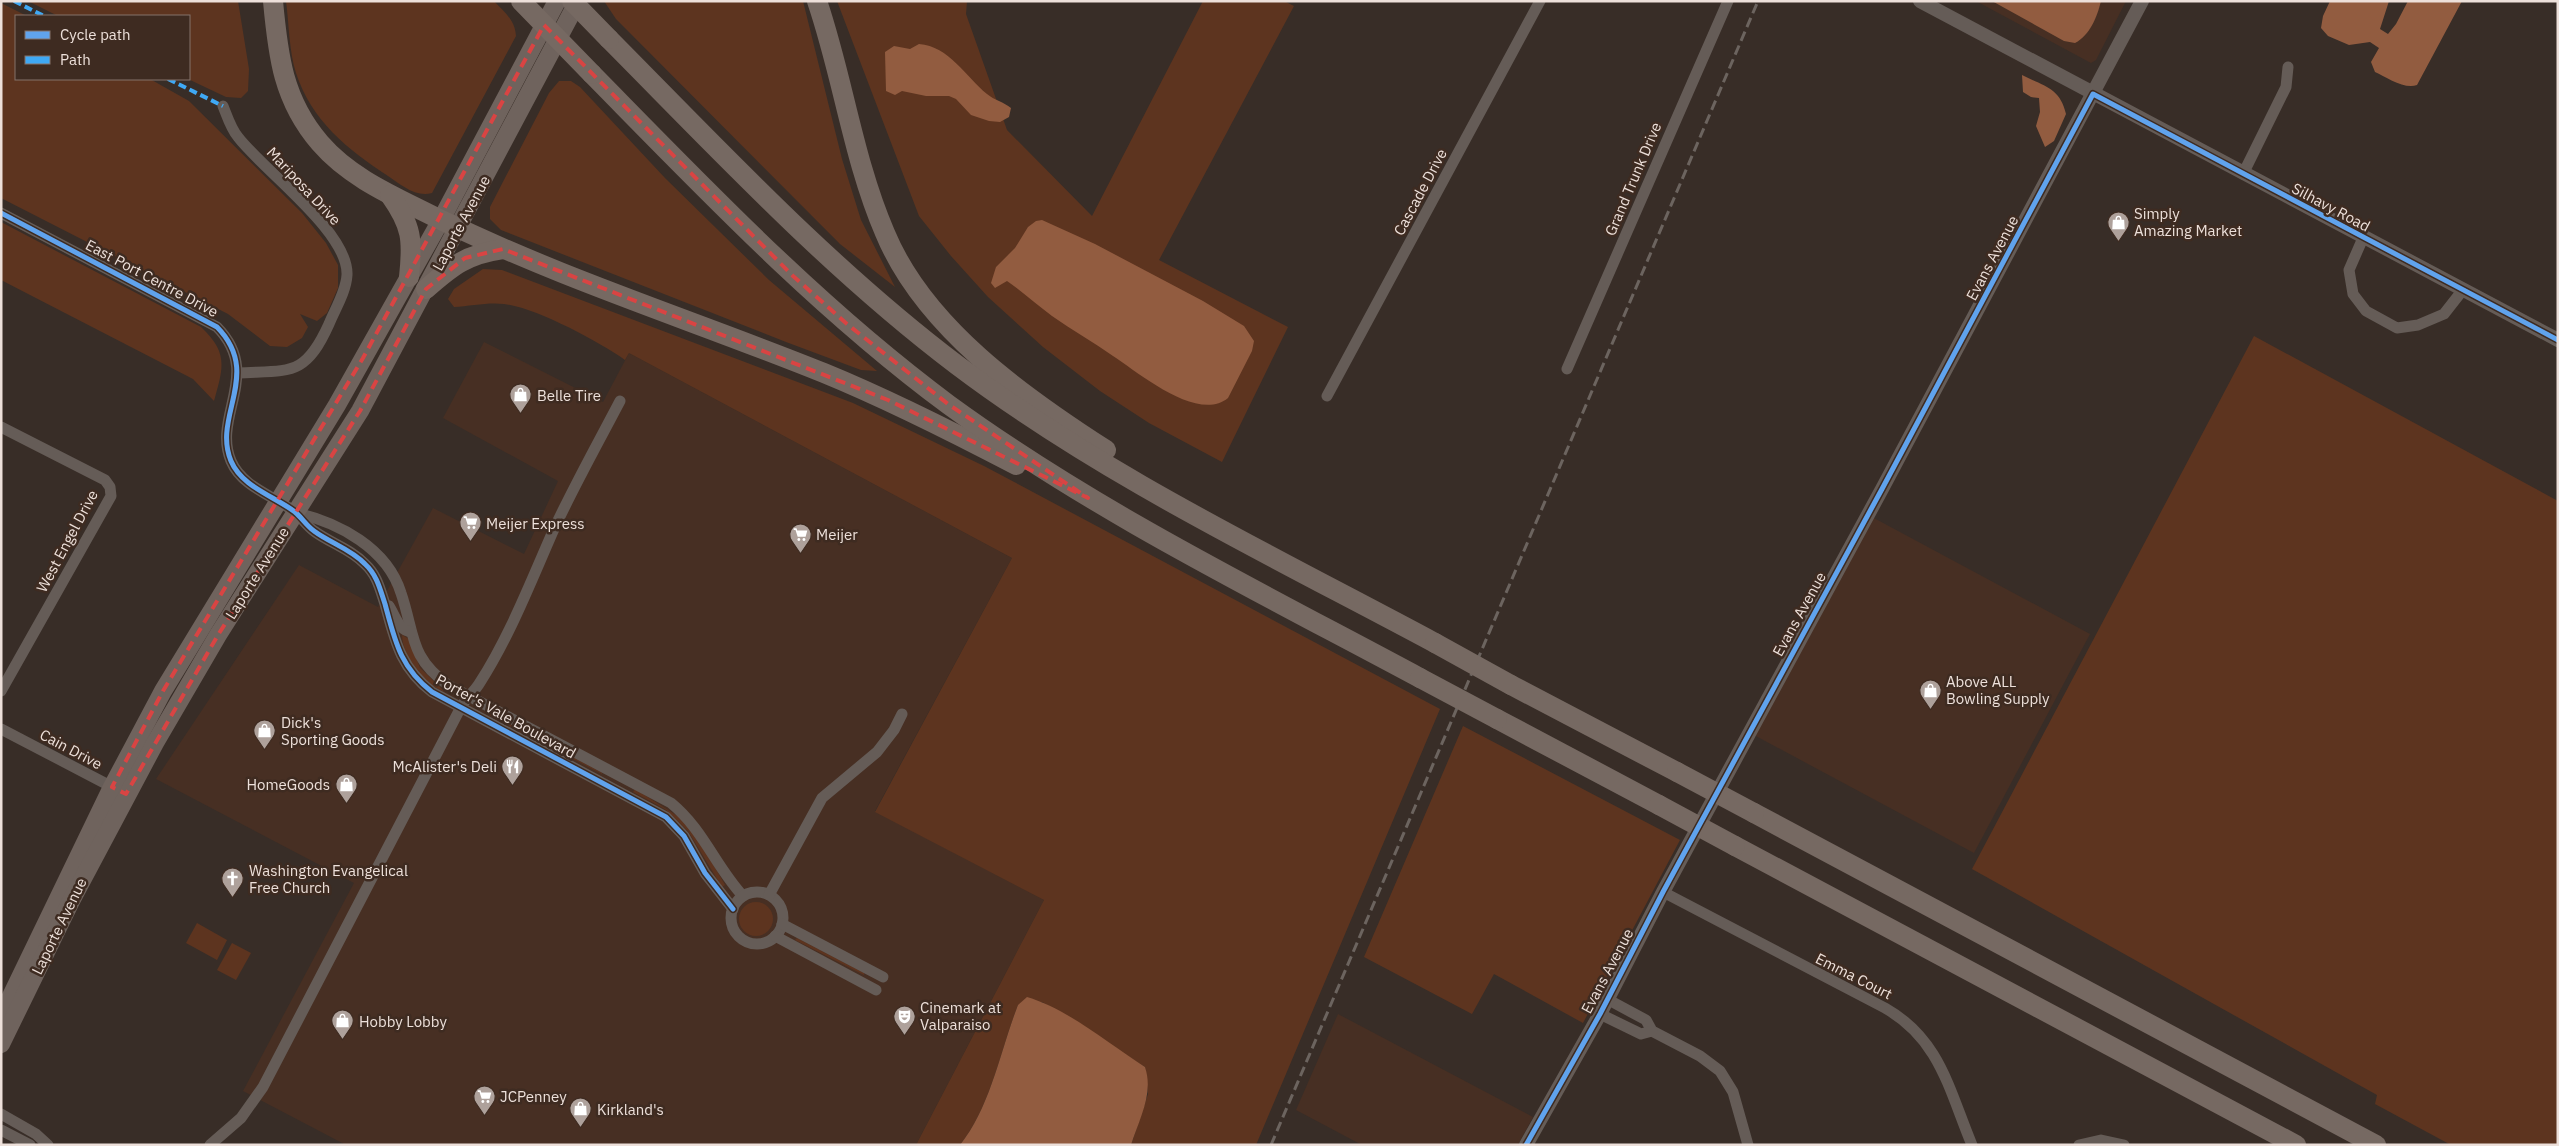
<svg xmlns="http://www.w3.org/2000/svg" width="2559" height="1146" viewBox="0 0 2559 1146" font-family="'IBM Plex Sans',sans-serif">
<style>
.built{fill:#472f23}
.green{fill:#5d341f}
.water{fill:#925c40}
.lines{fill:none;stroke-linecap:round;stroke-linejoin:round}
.minor{stroke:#655c57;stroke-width:11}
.tertiary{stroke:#655c57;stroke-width:14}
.primary{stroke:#6f635d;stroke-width:18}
.motorway{stroke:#766962;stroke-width:20}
.rail{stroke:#6c645f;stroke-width:3;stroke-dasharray:10 5;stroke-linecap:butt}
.motorway-bridge{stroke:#766962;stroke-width:20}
.quiet{stroke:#3fa9f5;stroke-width:4;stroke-dasharray:8 4;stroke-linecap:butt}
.cycleway-casing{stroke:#3e2b21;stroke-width:8}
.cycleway{stroke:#60a3ed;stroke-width:5}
.marked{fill:none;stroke:#d94443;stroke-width:4;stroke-dasharray:10 6;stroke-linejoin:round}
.labels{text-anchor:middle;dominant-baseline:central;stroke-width:5;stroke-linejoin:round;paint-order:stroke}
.street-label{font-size:15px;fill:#ede0da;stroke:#3e2b21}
.poi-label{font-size:15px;fill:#ede0da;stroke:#3e2b21;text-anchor:start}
</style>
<rect width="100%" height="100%" fill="#382d27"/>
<g class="built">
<path d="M1976 1H2126L2096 60 2091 63Z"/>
<path d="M484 342 603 402 629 353 1012 558 875 811 1044 900 916 1145H346L243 1091 354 883 156 779 299 565 378 607 433 508 524 554 558 481 443 418Z"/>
<path d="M1872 517 2090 634 1974 853 1754 735Z"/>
<path d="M1338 1014 1533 1117 1518 1145H1362L1296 1110Z"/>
</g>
<g class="green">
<path d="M28 1H238L249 69 248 91 241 98 226 97 188 79 189 16H58Z"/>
<path d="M286 1H494C505 13 515 20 516 36L432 193C416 198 400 184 388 176 348 150 311 120 296 73 289 51 289 24 286 1Z"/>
<path d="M604 1H803L842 159 861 220 895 287 840 244 616 19Z"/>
<path d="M837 1H967L966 14 1007 130 1092 216 1203 1H1284L1294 6 1159 260 1288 327 1222 462 1149 423 1100 391 1043 347 988 297 951 256 919 216Z"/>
<path d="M1 3 27 16H16V79H150L189 101 302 213 326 243 338 265V288L327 313 317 321 300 314 308 327 302 338 287 347 270 346 228 314 1 198Z"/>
<path d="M559 81H571L580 87 665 178 769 280 877 371 861 370 786 342 501 230 490 219V207L549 93Z"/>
<path d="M1 222 201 327C229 353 223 368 214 401L193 379 1 280Z"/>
<path d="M483 269 502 270 853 403 984 466 1440 709 1256 1145H1131L1148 1094 1145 1067 1042 1002 1018 1005C1000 1051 991 1106 960 1145H916L1044 900 875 812 1012 558 629 353 625 360C598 341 536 308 504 304 489 302 470 306 454 307L448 299 454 289Z"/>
<path d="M2254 336 2558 501V1145H2451L2375 1104 2377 1095 1972 869Z"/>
<path d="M402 635 409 639 420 668 445 692C424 684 403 658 402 635Z"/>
<path d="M487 711 602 773V774L487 714Z"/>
<path d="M1463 726 1680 840 1583 1023 1494 974 1472 1014 1364 957Z"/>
<path d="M635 789 679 817 701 843 725 885 722 887 688 831 665 809 633 792Z"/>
<circle cx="756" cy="919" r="17"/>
<path d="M197 923 227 940 217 960 186 943Z"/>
<path d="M797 938 864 973V975L795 940Z"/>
<path d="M232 943 251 953 236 980 217 970Z"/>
</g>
<g class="water">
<path d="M1992 1H2101C2097 17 2090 35 2075 43L2064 41Z"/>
<path d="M2330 1H2389L2380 29 2388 34 2396 24 2408 1H2462L2417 85C2405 90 2386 77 2375 72L2371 62 2379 48 2370 42 2349 45 2328 36 2321 28 2323 16Z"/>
<path d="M919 44C949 46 966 77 987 94 994 100 1004 102 1011 108L1009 117 1000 122 989 121 971 115 956 99 949 96H926L902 91 895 95 886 91 885 52 894 46 910 49Z"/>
<path d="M2022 75C2045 87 2060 88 2066 114L2054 141 2045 147 2036 126 2040 112 2039 98 2031 97 2023 92Z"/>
<path d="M1042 220 1095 244 1203 301 1244 326 1254 341 1252 351 1228 398C1198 423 1139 373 1113 356 1093 342 1072 330 1052 316 1037 305 1023 292 1007 281L995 288 991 283 996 267 1015 248 1028 227 1036 221Z"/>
<path d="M1027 997C1068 1009 1109 1044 1145 1067 1154 1094 1139 1119 1131 1145H960C991 1106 1000 1051 1018 1005Z"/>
</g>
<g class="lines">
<g class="minor">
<path d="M223 106C227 116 231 129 238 137 263 170 349 232 347 275 346 292 335 309 329 324 305 377 291 370 238 373"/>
<path d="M2243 174 2286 87 2288 67"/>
<path d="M1 213 217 327C263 374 212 416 231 461 242 487 274 496 295 512 302 518 307 526 314 531 330 543 351 549 365 564 377 575 380 589 385 604 395 641 400 667 432 692L666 817 684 836 705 873 733 909"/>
<path d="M2363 238 2349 270 2353 294 2366 311 2397 328 2418 325 2444 314 2462 291"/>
<path d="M1567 369 1728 1"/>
<path d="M1327 396 1540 1"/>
<path d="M1 427 105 480 110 487 111 496 1 691"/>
<path d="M297 513C339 523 387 548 401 593 415 634 409 657 448 685L671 803C703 829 716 867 743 896"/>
<path d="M389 606C395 615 399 631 411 632"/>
<path d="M1 729 118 790"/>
<path d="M1663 892 1885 1008C1940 1039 1949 1090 1972 1145"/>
<circle cx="757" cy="918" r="26"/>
<path d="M769 895 822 798 877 752 894 730 902 714"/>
<path d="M782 924 883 977"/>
<path d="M775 936 876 990"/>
<path d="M1607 999 1646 1020 1652 1031 1700 1056 1720 1071 1733 1092 1748 1145"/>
<path d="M1600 1014 1641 1034 1652 1031"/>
<path d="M1 1114 36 1134 48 1145"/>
<path d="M1 1130 30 1145"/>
<path d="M210 1145 241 1118 263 1087 461 707C466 698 474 692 479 684 510 636 531 581 554 529 574 486 598 443 620 401"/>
<path d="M2079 1145 2101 1140 2124 1145"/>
</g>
<g class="tertiary">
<path d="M1920 1 2558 340"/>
<path d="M1526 1145 1600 1014 1663 892 1882 489 2142 1"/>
</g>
<g class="primary">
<path d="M1 1017 112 787 163 691 337 405 441 220 557 1"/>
<path d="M1 1044 71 901 155 743 218 635 360 411 578 1"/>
</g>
<g class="motorway">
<path d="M273 1C278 56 283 100 320 143 351 179 396 197 437 218 562 279 695 321 824 373 890 400 953 432 1016 465"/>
<path d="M817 1C843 77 853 159 885 233 924 327 1022 396 1106 450"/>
<path d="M609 39C721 152 830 269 957 365 1104 476 1273 556 1435 643"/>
<path d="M592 74C706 190 818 308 949 405 1096 512 1260 592 1420 678"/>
<path d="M390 195C412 226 413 240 409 277"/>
<path d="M426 289C452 266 467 254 503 249"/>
<path d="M1511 685 1677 772"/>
<path d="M1497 719 1659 805"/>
<path d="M1754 813 2376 1145"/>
<path d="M1735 846 2296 1145"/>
</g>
<path class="rail" d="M1271 1145 1758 1"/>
<g class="motorway-bridge">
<path d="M521 1 592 74"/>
<path d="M572 1 609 39"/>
<path d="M1435 643 1511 685"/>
<path d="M1420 678 1497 719"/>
<path d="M1677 772 1754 813"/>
<path d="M1659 805 1735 846"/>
</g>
<g class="quiet">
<path d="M14 1 44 16"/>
<path d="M168 79 223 106"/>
</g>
<defs>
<g id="cycleway">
<path d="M1 213 217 327C263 374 212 416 231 461 242 487 274 496 295 512 302 518 307 526 314 531 330 543 351 549 365 564 377 575 380 589 385 604 395 641 400 667 432 692L666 817 684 836 705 873 733 909"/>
<path d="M1526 1145 1600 1014 1663 892 1882 489 2093 94 2558 340"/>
</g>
</defs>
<use href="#cycleway" class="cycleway-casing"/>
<use href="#cycleway" class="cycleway"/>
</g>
<path class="marked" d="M544 25 793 276 847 324 948 404 1088 498 888 400 503 249 465 258 426 289 360 411 218 635 126 794 112 787 163 691 363 358Z"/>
<defs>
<symbol id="shop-pin" viewBox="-11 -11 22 30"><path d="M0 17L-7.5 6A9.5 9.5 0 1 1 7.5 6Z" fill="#aea19b" stroke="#3e2b21"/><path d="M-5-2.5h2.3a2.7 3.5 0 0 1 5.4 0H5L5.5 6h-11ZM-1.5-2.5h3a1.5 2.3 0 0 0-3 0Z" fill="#fff"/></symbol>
<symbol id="supermarket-pin" viewBox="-11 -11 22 30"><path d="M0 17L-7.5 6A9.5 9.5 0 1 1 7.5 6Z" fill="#aea19b" stroke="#3e2b21"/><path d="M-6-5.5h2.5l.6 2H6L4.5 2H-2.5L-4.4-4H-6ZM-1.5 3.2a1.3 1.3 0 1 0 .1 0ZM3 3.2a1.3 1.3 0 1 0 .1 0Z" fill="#fff"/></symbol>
<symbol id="restaurant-pin" viewBox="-11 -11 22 30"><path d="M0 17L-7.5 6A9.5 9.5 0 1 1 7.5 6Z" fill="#aea19b" stroke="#3e2b21"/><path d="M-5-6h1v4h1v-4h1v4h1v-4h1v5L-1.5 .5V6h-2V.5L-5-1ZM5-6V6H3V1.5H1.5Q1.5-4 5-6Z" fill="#fff"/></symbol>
<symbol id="church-pin" viewBox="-11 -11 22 30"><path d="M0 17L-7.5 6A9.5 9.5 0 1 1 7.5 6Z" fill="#aea19b" stroke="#3e2b21"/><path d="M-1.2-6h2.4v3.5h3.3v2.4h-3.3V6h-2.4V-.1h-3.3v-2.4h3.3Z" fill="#fff"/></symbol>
<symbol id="theatre-pin" viewBox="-11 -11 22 30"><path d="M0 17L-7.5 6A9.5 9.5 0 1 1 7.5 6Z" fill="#aea19b" stroke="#3e2b21"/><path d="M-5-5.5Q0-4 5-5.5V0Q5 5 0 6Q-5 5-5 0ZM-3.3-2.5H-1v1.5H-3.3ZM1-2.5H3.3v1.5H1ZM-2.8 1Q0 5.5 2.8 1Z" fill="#fff"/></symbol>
</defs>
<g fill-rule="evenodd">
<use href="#shop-pin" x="2106" y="210" width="25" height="34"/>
<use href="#shop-pin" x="508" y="382" width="25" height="34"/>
<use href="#supermarket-pin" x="458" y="510" width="25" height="34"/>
<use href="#supermarket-pin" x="788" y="522" width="25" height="34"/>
<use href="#shop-pin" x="1918" y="678" width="25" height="34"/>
<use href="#shop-pin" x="252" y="718" width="25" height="34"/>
<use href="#restaurant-pin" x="500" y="754" width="25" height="34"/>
<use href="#shop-pin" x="334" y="772" width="25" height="34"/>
<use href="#church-pin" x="220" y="866" width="25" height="34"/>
<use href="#theatre-pin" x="892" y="1004" width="25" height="34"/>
<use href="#shop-pin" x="330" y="1008" width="25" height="34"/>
<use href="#supermarket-pin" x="472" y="1084" width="25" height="34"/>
<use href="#shop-pin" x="568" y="1096" width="25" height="34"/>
</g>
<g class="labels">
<g class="street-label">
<text transform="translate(1633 179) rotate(-67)">Grand Trunk Drive</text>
<text transform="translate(304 186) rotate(47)">Mariposa Drive</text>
<text transform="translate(1420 192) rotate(-62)">Cascade Drive</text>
<text transform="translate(2331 207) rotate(28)">Silhavy Road</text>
<text transform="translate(461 223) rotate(-62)">Laporte Avenue</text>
<text transform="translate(1992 258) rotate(-62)">Evans Avenue</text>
<text transform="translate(152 278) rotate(28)">East Port Centre Drive</text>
<text transform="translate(67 541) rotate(-62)">West Engel Drive</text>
<text transform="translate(257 573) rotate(-58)">Laporte Avenue</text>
<text transform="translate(1799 614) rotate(-61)">Evans Avenue</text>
<text transform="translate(506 716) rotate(29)">Porter's Vale Boulevard</text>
<text transform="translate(71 749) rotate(28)">Cain Drive</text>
<text transform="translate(59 926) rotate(-64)">Laporte Avenue</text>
<text transform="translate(1607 971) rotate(-62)">Evans Avenue</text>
<text transform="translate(1854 976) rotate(27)">Emma Court</text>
</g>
<g class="poi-label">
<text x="2134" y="213">Simply<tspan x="2134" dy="17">Amazing Market</tspan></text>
<text x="537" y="395">Belle Tire</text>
<text x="486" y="523">Meijer Express</text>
<text x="816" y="534">Meijer</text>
<text x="1946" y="681">Above ALL<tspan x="1946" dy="17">Bowling Supply</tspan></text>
<text x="281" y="722">Dick's<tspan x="281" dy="17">Sporting Goods</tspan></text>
<text x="497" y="766" text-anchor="end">McAlister's Deli</text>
<text x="330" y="784" text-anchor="end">HomeGoods</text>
<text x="249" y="870">Washington Evangelical<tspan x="249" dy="17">Free Church</tspan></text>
<text x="920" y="1007">Cinemark at<tspan x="920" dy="17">Valparaiso</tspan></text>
<text x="359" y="1021">Hobby Lobby</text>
<text x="500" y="1096">JCPenney</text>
<text x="597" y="1109">Kirkland's</text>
</g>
</g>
<rect width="2559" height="1146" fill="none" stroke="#ede0da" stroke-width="5"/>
<rect x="15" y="15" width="175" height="65" fill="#3e2b21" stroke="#84736b"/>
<rect x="25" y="31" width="25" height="8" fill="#60a3ed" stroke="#84736b"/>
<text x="60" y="40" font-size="15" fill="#ede0da">Cycle path</text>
<rect x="25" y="56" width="25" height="8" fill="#3fa9f5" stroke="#84736b"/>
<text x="60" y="65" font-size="15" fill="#ede0da">Path</text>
</svg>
